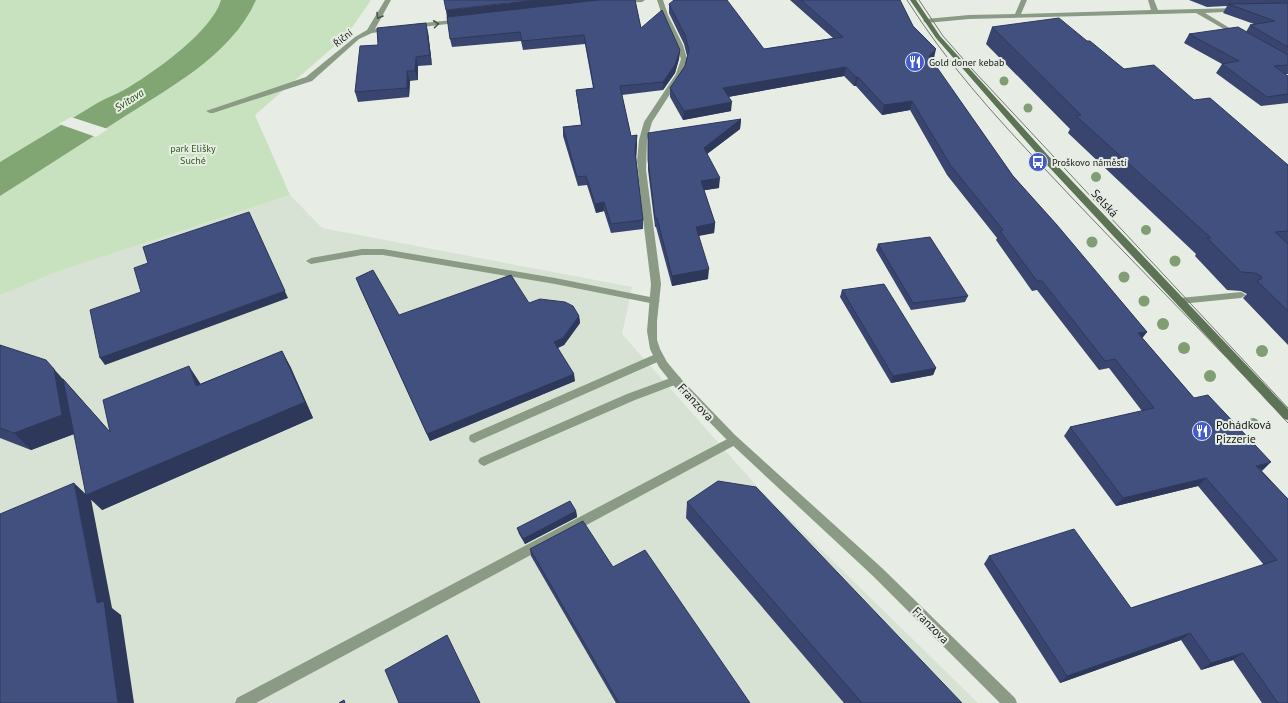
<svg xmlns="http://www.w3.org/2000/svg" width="1288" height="703" viewBox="0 0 1288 703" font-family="'PT Sans',sans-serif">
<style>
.built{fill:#d7e1d4}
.green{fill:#c8e2bf}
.water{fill:#81a573}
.pier{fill:#e7ece5}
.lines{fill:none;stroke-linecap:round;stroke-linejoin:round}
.service{fill:#8a9a84;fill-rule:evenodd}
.minor{fill:#8a9a84;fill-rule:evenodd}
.secondary{fill:#5c7354;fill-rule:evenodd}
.tram{stroke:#747874;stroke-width:1}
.tree{fill:#819d74}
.wall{fill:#39456e}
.shaded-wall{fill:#2e385a}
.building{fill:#425080;stroke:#2e385a}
.oneway{stroke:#4b5348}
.labels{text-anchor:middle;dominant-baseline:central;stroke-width:4;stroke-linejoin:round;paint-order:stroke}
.far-street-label{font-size:10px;fill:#171917;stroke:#e7ece5}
.far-poi-label{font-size:10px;fill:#171917;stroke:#e7ece5;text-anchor:start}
.far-park-label{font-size:10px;fill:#2e5c17;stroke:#e7ece5}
.far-water-label{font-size:11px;font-style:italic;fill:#28560f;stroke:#e7ece5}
.street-label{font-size:12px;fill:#171917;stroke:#e7ece5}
.poi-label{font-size:12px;fill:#171917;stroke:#e7ece5;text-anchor:start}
</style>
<rect width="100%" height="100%" fill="#e7ece5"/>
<path class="built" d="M290 195 322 228 632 287 622 334 761 491 978 703H0V295L59 271Z"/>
<g class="green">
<path d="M0 0H221C212 31 157 70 129 87 118 94 105 98 94 105 63 124 31 143 0 162Z"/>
<path d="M256 0H371L346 36 255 115 290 195 59 271 0 295V196C38 172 75 148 113 124 163 92 231 57 256 0Z"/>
</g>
<path class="water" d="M221 0H256C231 57 165 90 116 122 77 147 39 171 0 196V162C31 143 63 124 94 105 105 98 118 94 129 87 157 70 212 31 221 0Z"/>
<path class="pier" d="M71 117 108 129 96 137 59 124Z"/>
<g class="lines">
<g class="service">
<path d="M362 249H383L555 278 655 298 660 301 655 304 555 284 383 255H362L311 264 306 261 311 258Z"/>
<path d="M1241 292 1246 295 1241 298 1180 304 1175 301 1180 298Z"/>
<path d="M658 353 662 354 663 357 662 360 478 441 474 443 470 441 469 438 470 435Z"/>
<path d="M676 376 680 377 681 380 680 383 635 400 488 464 484 466 480 464 478 461 480 458 627 394Z"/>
<path d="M733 436 737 438 738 441 737 444 256 703H235L237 698Z"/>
</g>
<g class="minor">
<path d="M385 0H391L375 29 390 27 393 29 392 30 372 33 359 39 312 81 213 113H210L206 111 306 77 355 37 367 30Z"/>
<path d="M622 0H645L642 2 620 3 619 2Z"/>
<path d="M657 0H663L668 15 683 45 687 59 683 74 652 122 647 140 646 170 661 284 657 321V340L660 349 667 362 682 380 735 435 882 568 1015 698 1017 703H1000L873 576 728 441 674 386 659 367 650 349 647 331 651 284 642 211 637 161 639 140 644 122 676 74 681 59 676 45 662 15Z"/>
<path d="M1021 0H1027L1021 14 1151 10 1148 0H1154L1158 10 1238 8 1240 9V11L1205 13 1241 35 1236 36 1196 13 969 19 926 23 923 21 926 19 969 15 1015 14Z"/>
<path d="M462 19 465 21 464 22 414 28 411 26 414 24Z"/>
</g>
<path class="secondary" d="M910 0H916L940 36 1054 162 1288 409V420L1284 419 1048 166 936 38Z"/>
<g class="tram">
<path d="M907 0C946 62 994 115 1044 168 1124 254 1208 336 1288 423"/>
<path d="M919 0 943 36 972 69 1288 408"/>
</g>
</g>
<g class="tree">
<circle cx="1004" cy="81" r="4.5"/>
<circle cx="1028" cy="108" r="4.5"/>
<circle cx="1096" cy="177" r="5"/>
<circle cx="1146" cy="230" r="5"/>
<circle cx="1092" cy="242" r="5.5"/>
<circle cx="1175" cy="261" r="5.5"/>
<circle cx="1124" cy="277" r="5.5"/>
<circle cx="1144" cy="301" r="5.5"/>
<circle cx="1163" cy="324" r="6"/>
<circle cx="1184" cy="348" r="6"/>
<circle cx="1262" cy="351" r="6"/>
<circle cx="1210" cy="376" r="6"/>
<circle cx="1253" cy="424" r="6"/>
</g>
<g class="wall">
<path d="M635 0 641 28 680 50 679 59 675 73 663 90 622 95 631 136 637 135V144L636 157 643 220V229L611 233 604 211 596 213 587 185 578 186 563 136V127L581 125 577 98 576 90 593 88 585 44 523 50 521 41 452 47 450 39Z"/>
<path d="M790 0H900L913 26 934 58 931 60 1013 176 1147 332 1142 338 1194 398 1288 499V703H1262L1233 660 1201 670 1181 640 1060 683 984 564 989 556 1131 608 1264 565 1198 486 1116 506 1064 436 1070 427 1142 411 1109 368 1099 370 1037 290 1032 291 996 240 997 238 947 175 910 110 882 115 856 86H854L844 76 728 97 731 111 683 120 670 97V88L685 66 687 56 684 44 669 13V4L764 49 833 38Z"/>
<path d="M1189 0H1288V74H1285L1288 76V103L1261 106 1216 73 1222 64 1184 43 1189 34 1246 32 1250 25 1254 24 1223 13 1227 6 1207 7Z"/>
<path d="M992 27 1087 41 1124 69 1194 100 1288 165V345L1243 298 1247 294 1241 291 1227 290 1195 256 1196 254 1068 133 1070 129 986 44Z"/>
<path d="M428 32 432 65 418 66V80L410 81 409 97 358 102 355 92 378 45Z"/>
<path d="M741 119 740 129 707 154 719 188 704 190 715 223 714 233 699 236 708 279 672 286 656 227H655L648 170V160Z"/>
<path d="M878 244 968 296 965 302 911 310 876 250Z"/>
<path d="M356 278 399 315 529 303 579 316 580 323 564 345 558 348 575 381 430 441 359 286Z"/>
<path d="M842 290 936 368 933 375 891 383 840 297Z"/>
<path d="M0 345 63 379 110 432 200 384 282 351 291 368 313 418 102 510 74 434 31 450 0 438Z"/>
<path d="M687 502 962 703H844L686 518Z"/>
<path d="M576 511 577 517 525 544 519 534 517 528Z"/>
<path d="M530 549 613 567 750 703H616L531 556Z"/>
</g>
<g class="shaded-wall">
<path d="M536 0H619L447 18 446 10Z"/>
<path d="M426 23 428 32 432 65 430 55Z"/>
<path d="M936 49 934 58 926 65 929 56Z"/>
<path d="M680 50 679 59 675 73 663 90V82Z"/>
<path d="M416 57 418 66V80L415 71Z"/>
<path d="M846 67 844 76 722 98 723 88Z"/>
<path d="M407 71 410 81 409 97 407 88Z"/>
<path d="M856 77H858L856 86H854Z"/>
<path d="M912 101 910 110 882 115 884 105Z"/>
<path d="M732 102 731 111 683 120 684 111Z"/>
<path d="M741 119 740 129 703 157 704 148Z"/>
<path d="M637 135V144L636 161 635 152Z"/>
<path d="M720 178 719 188 700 191 701 181Z"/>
<path d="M604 202V211L596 213 595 204Z"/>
<path d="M249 212 288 298 105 365 100 358Z"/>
<path d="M715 223 714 233 695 236 696 227Z"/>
<path d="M709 269 708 279 672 286V276Z"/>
<path d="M579 316 580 323 564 345 555 349 554 342Z"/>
<path d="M1147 332 1140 341 1138 333Z"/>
<path d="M282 351 291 368 313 418 102 510 86 495Z"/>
<path d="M189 366 200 383 207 402 196 386Z"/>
<path d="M936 368 933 375 891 383 893 376Z"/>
<path d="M54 369 69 386 77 433 31 450 14 433Z"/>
<path d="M574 374 575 381 430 441 427 434Z"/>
<path d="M1271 462 1262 471 1256 466Z"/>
<path d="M1206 478 1198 486 1116 506 1123 498Z"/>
<path d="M74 483 91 499 112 608 121 615 134 703H118L97 603Z"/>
<path d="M576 511 577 517 525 544 523 539Z"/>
<path d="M1190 633 1181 640 1060 683 1067 676Z"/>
<path d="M1243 653 1233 660 1201 670 1211 663Z"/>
</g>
<g class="building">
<path d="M444 0H536L446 10Z"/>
<path d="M599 0H635L641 28 662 10 680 50 675 65 663 82 620 86 631 136 637 135 635 152 643 220 611 224 604 202 595 204 586 176 577 177 563 127 582 125 576 90 594 88 584 35 522 41 520 32 450 39 447 17Z"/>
<path d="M674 0H727L764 49 843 37 801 0H900L913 26 936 49 929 56 1013 176 1057 225 1147 332 1138 333 1194 398 1208 395 1271 462 1256 466 1288 499V703H1278L1243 653 1211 663 1190 633 1067 676 989 556 1074 529 1131 608 1277 560 1206 478 1123 498 1070 427 1154 408 1115 359 1105 361 1042 281H1037L1000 231 1003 230 951 166 912 101 884 105 858 77H856L846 67 723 88 732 102 684 111 670 88 685 66 689 50 685 35 669 4Z"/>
<path d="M1288 3V47L1250 25 1275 21 1228 4Z"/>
<path d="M1059 18 1087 41H1090L1124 69 1154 65 1194 100 1210 98 1288 165V231L1275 232 1288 244V311L1257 281 1262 278 1261 276 1255 273 1241 272 1207 238H1211L1076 116 1081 115 992 27Z"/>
<path d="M426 23 430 55 416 57 415 71H407V88L355 92 360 46 378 45 377 28Z"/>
<path d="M1238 27 1288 55V65L1274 66 1288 76V94L1267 97 1222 64 1239 61 1189 34Z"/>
<path d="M741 119 704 148 720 178 701 181 715 223 696 227 709 269 672 276 657 218H655L648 160V133Z"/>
<path d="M249 212 285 291 100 358 90 310 141 292 134 268 148 263 143 247Z"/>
<path d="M930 237 968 296 913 303 878 244Z"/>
<path d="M373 270 399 315 511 275 529 303 540 299 565 302 573 306 579 316 563 338 554 342 574 374 427 434 356 278Z"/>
<path d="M884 284 936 368 893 376 842 290Z"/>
<path d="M0 345 46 360 54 369 62 415 14 433 0 428Z"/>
<path d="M282 351 305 402 86 495 63 379 110 432 103 400 189 366 196 386Z"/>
<path d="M718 481 756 487 962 703H862L687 502Z"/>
<path d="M74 483 97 603 104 601 118 703H0V514Z"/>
<path d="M570 501 576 511 523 539 517 528Z"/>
<path d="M583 521 613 567 645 550 750 703H619L530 549Z"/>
<path d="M447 635 480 703H399L385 670Z"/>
<path d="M344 700 345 703H339Z"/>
</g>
<defs><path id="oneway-chevron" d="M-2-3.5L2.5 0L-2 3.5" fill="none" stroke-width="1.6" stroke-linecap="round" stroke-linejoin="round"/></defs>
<g class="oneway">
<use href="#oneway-chevron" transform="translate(379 16) rotate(121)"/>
<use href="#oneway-chevron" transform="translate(436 24) rotate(-7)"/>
</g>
<defs>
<symbol id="restaurant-disc" viewBox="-11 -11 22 22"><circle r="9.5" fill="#445bcf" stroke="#e7ece5"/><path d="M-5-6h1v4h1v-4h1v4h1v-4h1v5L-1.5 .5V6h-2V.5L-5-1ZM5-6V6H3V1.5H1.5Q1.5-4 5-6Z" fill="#fff"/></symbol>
<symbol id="bus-disc" viewBox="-11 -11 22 22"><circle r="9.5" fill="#445bcf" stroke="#e7ece5"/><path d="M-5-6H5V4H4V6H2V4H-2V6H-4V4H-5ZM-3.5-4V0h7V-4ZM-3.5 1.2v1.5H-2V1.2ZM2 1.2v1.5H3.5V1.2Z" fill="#fff"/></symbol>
</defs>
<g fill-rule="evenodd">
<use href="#restaurant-disc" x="904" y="51" width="22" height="22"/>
<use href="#bus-disc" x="1027" y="151" width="22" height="22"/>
<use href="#restaurant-disc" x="1191" y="420" width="22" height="22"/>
</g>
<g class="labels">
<g class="far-street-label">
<text transform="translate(343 38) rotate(-39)">Říční</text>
</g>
<g class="far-poi-label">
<text x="929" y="62">Gold doner kebab</text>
<text x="1052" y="162">Proškovo náměstí</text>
</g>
<g class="far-park-label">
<text x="193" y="148">park Elišky<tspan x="193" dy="12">Suché</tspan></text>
</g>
<g class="far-water-label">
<text transform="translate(129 100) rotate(-33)">Svitava</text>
</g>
<g class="street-label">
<text transform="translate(1105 203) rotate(47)">Selská</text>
<text transform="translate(696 402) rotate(47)">Franzova</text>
<text transform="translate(931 625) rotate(45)">Franzova</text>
</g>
<g class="poi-label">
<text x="1216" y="424">Pohádková<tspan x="1216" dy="14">Pizzerie</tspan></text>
</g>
</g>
</svg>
